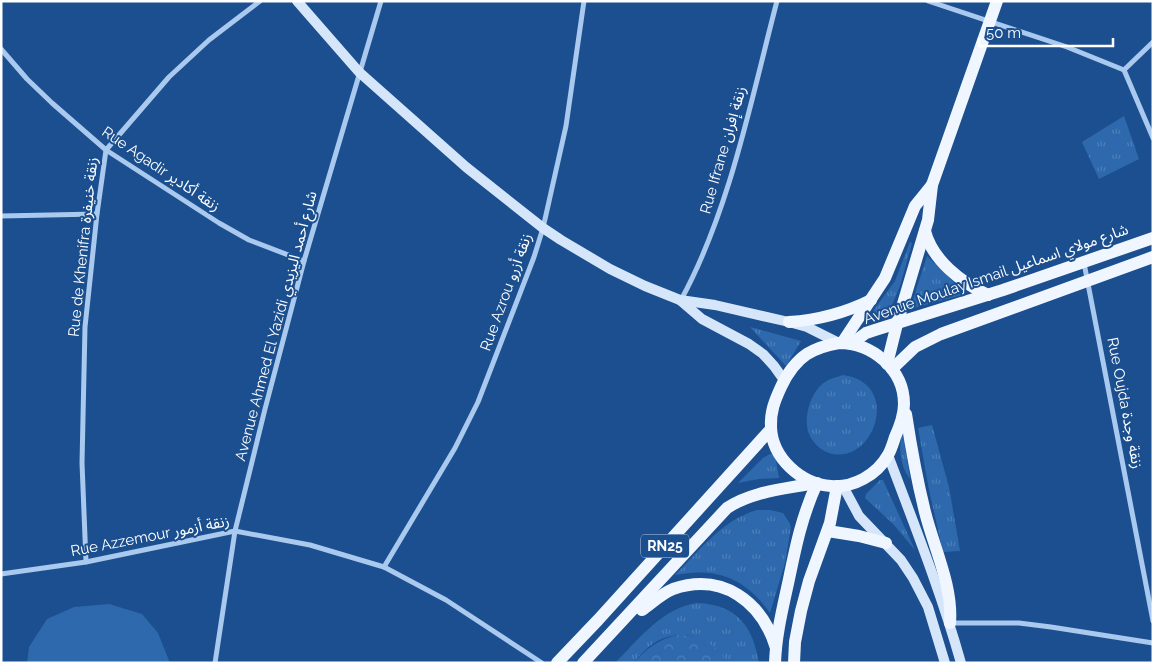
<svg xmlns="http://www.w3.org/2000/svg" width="1154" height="664" viewBox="0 0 1154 664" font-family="Raleway,'Noto Sans Arabic',sans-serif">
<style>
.grass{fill:url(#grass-tufts)}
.forest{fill:url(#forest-crowns)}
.garden{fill:#2e69ad}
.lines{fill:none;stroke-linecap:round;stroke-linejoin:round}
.street{stroke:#a9c9ee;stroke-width:5}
.secondary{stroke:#d6e6fa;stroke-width:10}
.primary{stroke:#f0f6ff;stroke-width:12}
.labels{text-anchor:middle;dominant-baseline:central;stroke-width:4;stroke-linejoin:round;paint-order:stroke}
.shield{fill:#1b4f8f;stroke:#bbcadd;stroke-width:1}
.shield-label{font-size:14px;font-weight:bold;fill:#fff}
.street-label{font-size:15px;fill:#fff;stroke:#1b4f8f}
</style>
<defs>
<pattern id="grass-tufts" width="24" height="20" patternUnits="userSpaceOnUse" patternTransform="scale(1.25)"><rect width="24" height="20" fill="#2e69ad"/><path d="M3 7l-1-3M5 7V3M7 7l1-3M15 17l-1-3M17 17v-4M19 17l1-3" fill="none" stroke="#4d80b9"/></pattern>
<pattern id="forest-crowns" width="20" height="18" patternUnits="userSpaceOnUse" patternTransform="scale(1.25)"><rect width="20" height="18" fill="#2e69ad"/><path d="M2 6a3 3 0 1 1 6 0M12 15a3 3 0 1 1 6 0" fill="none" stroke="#4d80b9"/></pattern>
</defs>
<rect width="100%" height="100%" fill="#1b4f8f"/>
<g class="grass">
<path d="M1124 116 1139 159 1099 179 1082 142Z"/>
<path d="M910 242 912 243 900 286 888 315H879L873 311 895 281Z"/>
<path d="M927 256 966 294 910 309Z"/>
<path d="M750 327 801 341 786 366Z"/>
<path d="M843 375C903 383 874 467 829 453 821 450 814 444 810 436 802 420 810 392 825 382 831 378 837 377 843 375Z"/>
<path d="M932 425 949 487 960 551 943 552 929 490 918 428Z"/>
<path d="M902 430 910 478H909C899 463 899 447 902 430Z"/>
<path d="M770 454H775L779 478 758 479 738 483 763 458Z"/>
<path d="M880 480H883L915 550 893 524 865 498 866 494Z"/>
<path d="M757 510H770L783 513 789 522 791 527 785 563 770 613C745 578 717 567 675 575 700 550 722 520 757 510Z"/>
<path d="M698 603C737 605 753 626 759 663H727C710 636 677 625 650 646 644 651 638 657 633 663H615C639 639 663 607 698 603Z"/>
</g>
<path class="forest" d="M678 635C700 635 716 644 727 663H633C647 649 658 639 678 635Z"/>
<path class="garden" d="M109 604 142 614 158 633 170 663H27L29 647 47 619 74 607Z"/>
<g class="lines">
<g class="street">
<path d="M928 1 1067 47 1124 70"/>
<path d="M1 49 27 79 52 103 106 150 219 223 249 240 304 261"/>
<path d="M1124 70 1153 138"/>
<path d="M1124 70 1153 42"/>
<path d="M1 216 97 214"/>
<path d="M1084 263 1153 621"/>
<path d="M681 300C730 210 751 100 777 1"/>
<path d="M86 562 82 463 85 327 97 214 106 150 169 77 209 40 260 1"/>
<path d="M384 567 455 448 478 402 534 257 543 228 566 126 584 1"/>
<path d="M1 574 86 562 235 531 310 545 384 567 446 600 542 663"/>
<path d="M950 623H1019L1051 627 1153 643"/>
<path d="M215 663 235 531 265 409 304 261 381 1"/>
</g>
<g class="secondary">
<path d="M297 1 359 72 466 167 543 228 561 240 610 269 645 286 680 300 715 305 789 322 807 327 839 343"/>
<path d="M681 301 702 319 749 344 763 354 774 366 784 380"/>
<path d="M888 455C914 524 941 592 961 663"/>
<path d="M843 486 859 516 901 560 913 578 928 607 945 663"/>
</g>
<g class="primary">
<path d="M925 231C932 260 962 283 988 295"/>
<path d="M789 322C818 320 845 313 871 300"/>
<path d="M839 343C872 343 904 369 904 404 904 416 900 426 895 437 893 443 891 450 888 455 877 475 853 488 831 486 801 484 772 458 771 427 770 412 775 400 781 387 787 374 795 362 807 354 817 348 827 345 839 343Z"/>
<path d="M842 343 885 278 915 206 932 185"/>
<path d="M851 344 866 333 875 330 1003 290 1153 238"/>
<path d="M887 364 897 324 928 220 932 185 997 1"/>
<path d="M892 369 915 347 941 334 1153 257"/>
<path d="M906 414C911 447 917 480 925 512 934 548 953 586 950 623"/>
<path d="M828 531 859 536 886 543"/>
<path d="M642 610C652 603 661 594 673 589 723 572 762 602 776 648"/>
<path d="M557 663 598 620 771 429"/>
<path d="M583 663 727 508C752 491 786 489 815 483"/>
<path d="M775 663C776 634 783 607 789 579 796 545 802 516 817 483"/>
<path d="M794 663 795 642 801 611 809 581 830 523 837 486"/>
</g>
</g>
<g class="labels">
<rect class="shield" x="641" y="534.5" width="48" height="23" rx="4"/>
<g class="shield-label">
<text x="665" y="546">RN25</text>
</g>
<g class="street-label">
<text transform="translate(723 150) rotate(-74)">Rue Ifrane زنقة إفران</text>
<text transform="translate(161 169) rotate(34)">Rue Agadir زنقة أكادير</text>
<text transform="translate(83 247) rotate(-84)">Rue de Khenifra زنقة خنيفرة</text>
<text transform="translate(996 274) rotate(-19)">Avenue Moulay Ismail شارع مولاي اسماعيل</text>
<text transform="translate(506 292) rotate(-70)">Rue Azrou زنقة أزرو</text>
<text transform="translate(276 326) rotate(-75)">Avenue Ahmed El Yazidi شارع أحمد اليزيدي</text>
<text transform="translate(1125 403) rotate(79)">Rue Oujda زنقة وجدة</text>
<text transform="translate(150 536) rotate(-11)">Rue Azzemour زنقة أزمور</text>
</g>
</g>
<rect width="1154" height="664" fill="none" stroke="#ffffff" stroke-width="5"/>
<path d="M979 38v8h134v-8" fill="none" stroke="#ffffff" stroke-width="2.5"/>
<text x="986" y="38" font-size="15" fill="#ffffff" stroke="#1b4f8f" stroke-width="4" paint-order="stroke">50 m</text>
</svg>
